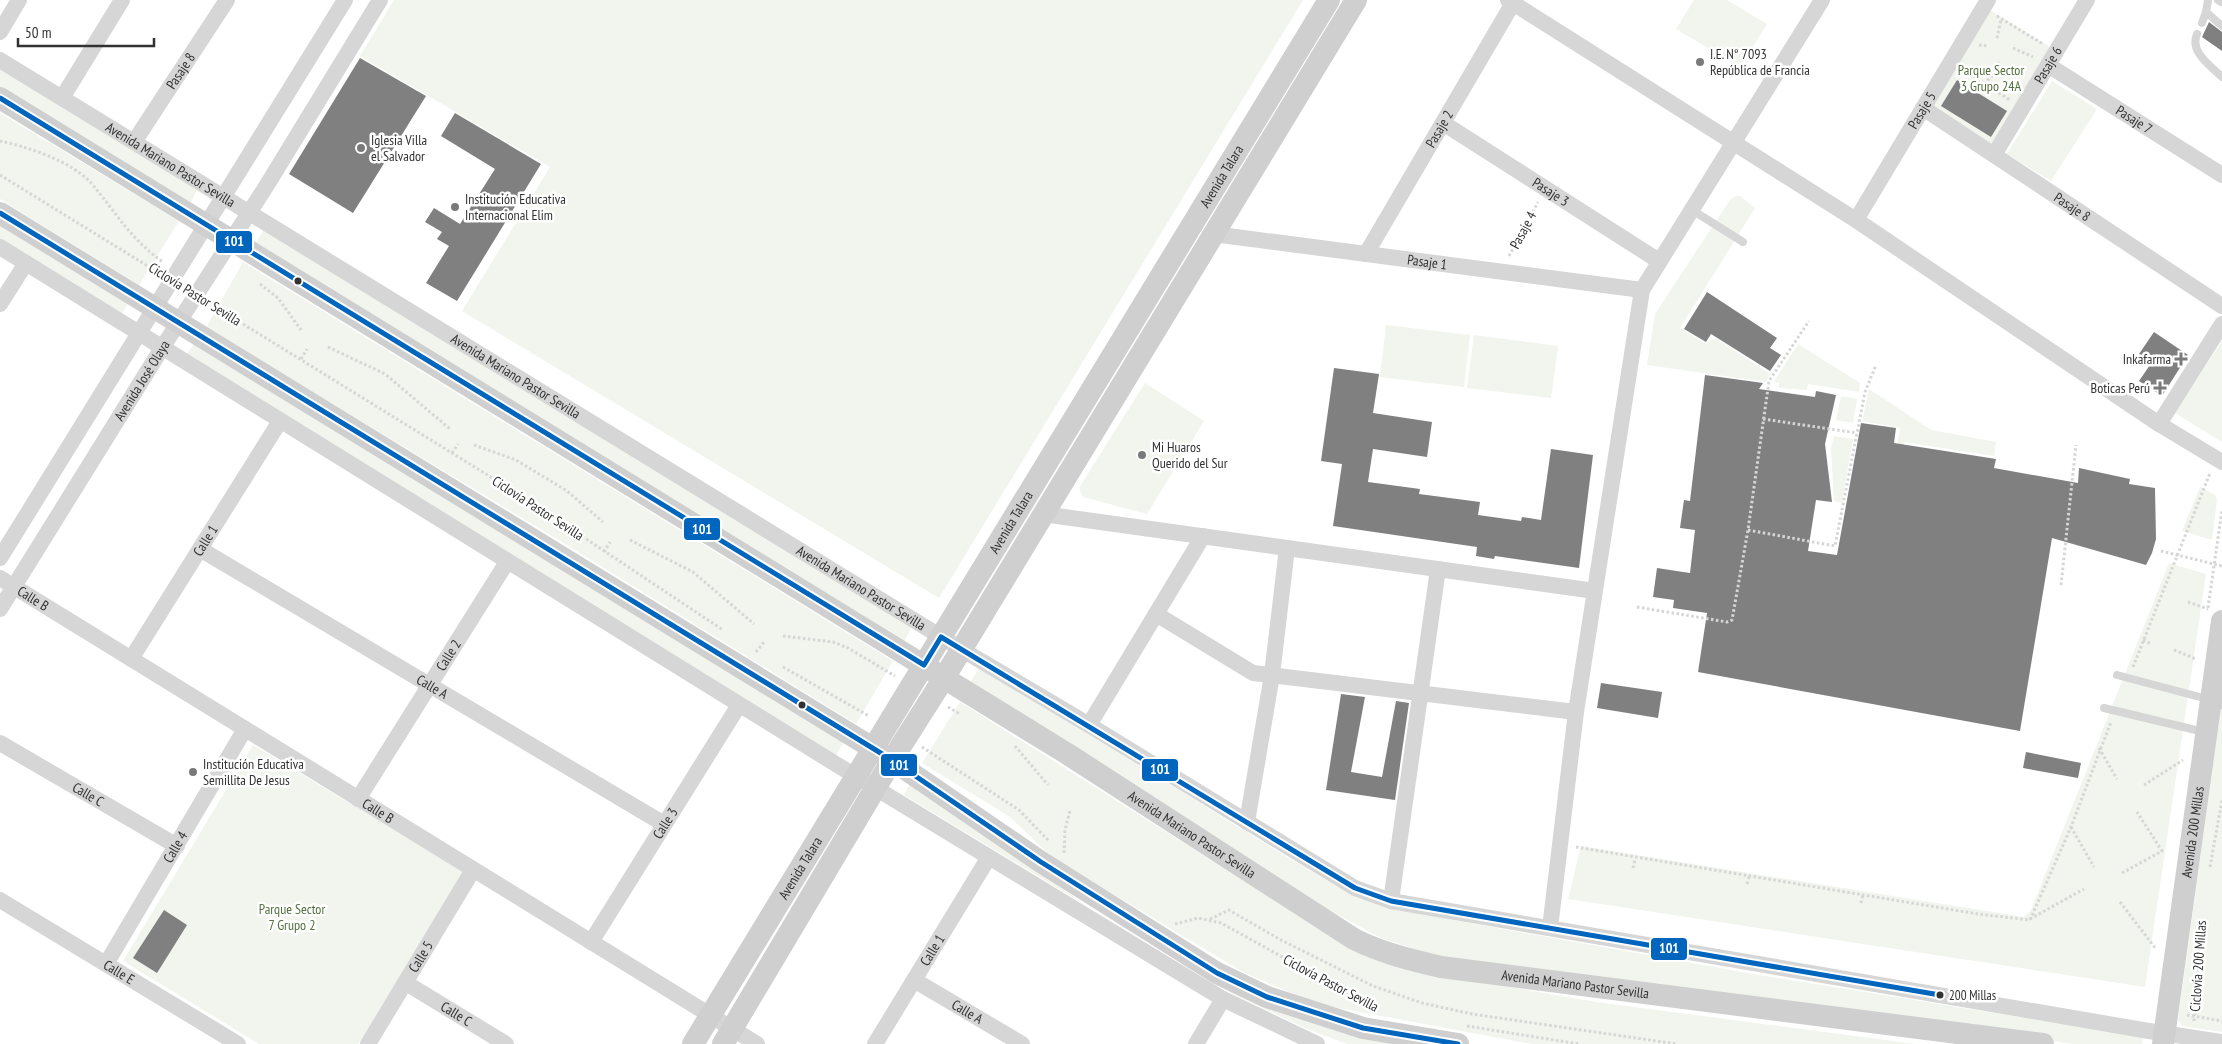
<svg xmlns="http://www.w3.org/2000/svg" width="2222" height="1044" viewBox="0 0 2222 1044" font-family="'PT Sans Narrow',sans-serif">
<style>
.green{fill:#f1f5ed}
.building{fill:#808080}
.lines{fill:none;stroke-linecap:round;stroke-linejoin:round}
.path{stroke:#d6d6d6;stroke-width:3;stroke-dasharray:2.5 2.5;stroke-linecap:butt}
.lane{stroke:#d6d6d6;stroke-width:8}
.street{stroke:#d6d6d6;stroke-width:16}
.secondary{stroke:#cfcfcf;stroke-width:22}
.bus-1-casing{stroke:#fff;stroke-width:9}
.bus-1{stroke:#0065bd;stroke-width:5}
.poi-dot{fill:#7a7a7a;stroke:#fff;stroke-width:2}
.bus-dot{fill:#323232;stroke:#fff;stroke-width:2}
.labels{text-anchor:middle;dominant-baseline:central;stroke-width:5;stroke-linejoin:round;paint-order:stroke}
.bus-label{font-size:13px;fill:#323232;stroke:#fff;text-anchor:start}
.poi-label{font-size:14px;fill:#323232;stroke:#fff;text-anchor:start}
.street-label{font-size:14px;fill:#323232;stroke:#fff}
.park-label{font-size:14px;fill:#54703e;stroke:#fff}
.line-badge{stroke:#fff;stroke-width:2}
.badge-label{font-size:14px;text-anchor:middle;font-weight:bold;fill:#fff}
</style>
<rect width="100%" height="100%" fill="#fff"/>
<g class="green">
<path d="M394 0H1303L939 598 462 311 550 167 360 56Z"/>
<path d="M1694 0H1727L1767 24 1740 67 1676 29Z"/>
<path d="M1988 9 2053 49 1993 147 1928 108Z"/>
<path d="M0 67 198 188 189 206 0 90Z"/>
<path d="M2052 81 2097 109 2051 181 2007 154Z"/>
<path d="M0 113 179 221 139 285 0 199Z"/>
<path d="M1736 196H1740L1755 208 1680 328 1706 344 1709 340 1717 339 1770 374 1766 382 1647 365 1655 314 1730 200Z"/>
<path d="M0 225 128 303 120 317 0 242Z"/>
<path d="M264 229 913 625 903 643 254 246Z"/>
<path d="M243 262 893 661 856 724 549 534 206 328Z"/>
<path d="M1386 325 1470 335 1464 387 1380 377Z"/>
<path d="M1474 335 1558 346 1551 398 1467 388Z"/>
<path d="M2222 341V442L2175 413Z"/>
<path d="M194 343 844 741 836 756 186 356Z"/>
<path d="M1798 344 1860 383 1859 392 1808 384 1807 390 1779 388V383L1774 382 1776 378Z"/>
<path d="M1145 383 1204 421 1147 514 1083 497 1079 488Z"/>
<path d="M1869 389 1931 430 1996 442 1994 456 1904 442 1893 510 1887 509 1900 428 1862 421Z"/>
<path d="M1841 396 1857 399 1853 423 1836 420Z"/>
<path d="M1834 436 1853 439 1842 503 1834 501 1831 448Z"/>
<path d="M2200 487 2215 495 2217 500 2212 540 2182 531Z"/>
<path d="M2169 563 2206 574 2145 987 1568 899 1581 846 2024 917 2031 910Z"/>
<path d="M980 667 1261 841 1336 886 1361 897 1453 920 1753 974 2143 1037 2142 1044H2073L1446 959 1381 938 1320 905 970 683Z"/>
<path d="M2222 700V1032L2182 1026 2178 1020Z"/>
<path d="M960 702 1330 935 1423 972 1596 1002 1916 1044H1532L1317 1004 1243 972 1053 858 1010 817 922 763Z"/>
<path d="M253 745 464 872 358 1044H259L123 961Z"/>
<path d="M911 782 1087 906 904 795Z"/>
<path d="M1178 961 1393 1044H1347L1307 1029 1233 994Z"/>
</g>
<g class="building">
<path d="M2209 22 2222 32V51L2202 37Z"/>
<path d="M360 58 426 96 353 213 289 174Z"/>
<path d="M1957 80 2007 111 1991 137 1941 106Z"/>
<path d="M455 113 541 164 457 301 426 283 449 246 437 239 442 232 425 222 434 208 460 224 495 169 441 136Z"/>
<path d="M1707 292 1777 338 1770 348 1781 355 1770 371 1711 334 1706 342 1684 329Z"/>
<path d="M2154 332 2188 355 2162 396 2139 381 2152 362 2139 354Z"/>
<path d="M1334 368 1379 374 1373 413 1432 422 1427 457 1373 449 1368 482 1420 489 1419 494 1480 502 1478 515 1521 521 1522 517 1541 520 1551 449 1593 455 1579 568 1495 556 1494 559 1476 556 1477 547 1333 526 1342 464 1321 461Z"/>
<path d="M1705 375 1763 383 1759 389 1815 397 1816 391 1836 395 1825 444 1832 502 1816 500 1808 551 1837 555 1861 423 1896 428 1894 443 1996 459 1994 468 2078 483 2079 468 2130 479 2129 484 2155 488 2156 539 2152 553 2146 565 2052 538 2020 731 1698 672 1707 613 1673 608 1674 600 1653 597 1657 568 1690 573 1695 530 1680 528 1684 500 1690 501Z"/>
<path d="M1601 683 1662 692 1658 718 1597 708Z"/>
<path d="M1341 694 1365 697 1351 772 1382 777 1396 701 1409 703 1395 800 1326 790Z"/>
<path d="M2026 752 2081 763 2078 778 2023 768Z"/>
<path d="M164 910 187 925 157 973 133 958Z"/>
</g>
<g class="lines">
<g class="path">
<path d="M1997 16 2043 44"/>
<path d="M1997 38 2001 19"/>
<path d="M1979 45 1988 46"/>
<path d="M2013 48 2033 57"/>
<path d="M1965 71 2010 100"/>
<path d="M1984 84 1994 74 1999 62"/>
<path d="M0 141C28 147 71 161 91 183 116 212 130 239 163 262"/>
<path d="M0 175 159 273"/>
<path d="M1509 256 1538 202"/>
<path d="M260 284 278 298 301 330"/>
<path d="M209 303 520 495 723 630"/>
<path d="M328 347 385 374 450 429"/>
<path d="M301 359 307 349"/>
<path d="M1763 419 1857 433"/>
<path d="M474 445 516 460 567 491 603 522"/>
<path d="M452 453 458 444"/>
<path d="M1748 530 1835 546 1865 392 1876 365"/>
<path d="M630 540 693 572 754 624"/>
<path d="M2161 551 2222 566"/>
<path d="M604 552 610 542"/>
<path d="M2061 585 2076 445"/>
<path d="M2188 602 2208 609"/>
<path d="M1637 607 1727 622 1732 620 1748 530 1769 381 1809 321"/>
<path d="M2208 608 2222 510"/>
<path d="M783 636 833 642 848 648 895 676"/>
<path d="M2143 640 2152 644"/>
<path d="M2174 650 2196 659"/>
<path d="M756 652 764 642"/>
<path d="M783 667 869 716"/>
<path d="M2133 667 2210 473"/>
<path d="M948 707 960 714"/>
<path d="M1015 746 1048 785"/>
<path d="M922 747 1019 810 1049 841"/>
<path d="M2099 748 2117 779"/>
<path d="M2144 785 2183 760"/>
<path d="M2071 827 2094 867"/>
<path d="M1576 847 1978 914 2030 920 2071 827 2111 722"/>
<path d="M1064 853 1065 830 1070 810"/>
<path d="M2210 867 2222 800"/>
<path d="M1633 868 1635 859"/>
<path d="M2122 873 2162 851 2137 812"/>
<path d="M1747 884 1749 877"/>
<path d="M2120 902 2156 949"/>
<path d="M1861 903 1863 895"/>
<path d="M1210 919 1229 910 1281 940 1373 986 1422 1003 1472 1014 1677 1044"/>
<path d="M2030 919 2084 889"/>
<path d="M1175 924 1198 918 1221 923 1375 1008"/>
<path d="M2187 1015 2222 1021"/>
<path d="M2194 1021 2198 950"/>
<path d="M1467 1026 1579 1044"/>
</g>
<g class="lane">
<path d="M2208 0 2206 12 2222 26"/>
<path d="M2218 0 2221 2"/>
<path d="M2202 23 2206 12"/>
<path d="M2197 34C2189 52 2211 66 2222 77"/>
<path d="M1692 210 1743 242"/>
<path d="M2117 675 2211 700 2222 705"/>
<path d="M2104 708 2204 732"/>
</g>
<g class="street">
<path d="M1508 0 1856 220 2159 424 2222 462"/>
<path d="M0 32 19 0"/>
<path id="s1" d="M0 60 961 649 1089 725 1355 888 1391 901 2149 1031 2222 1042"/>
<path id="s2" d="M2048 65 2222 175"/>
<path d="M62 98 122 0"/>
<path id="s3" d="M1923 108 2222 306"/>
<path id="s4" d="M1443 123 1659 261"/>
<path id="s5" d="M134 142 227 0"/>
<path id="s6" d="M1994 155 2087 0"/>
<path id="s7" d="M1856 220 1988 0"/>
<path id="s8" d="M1213 234 1642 290"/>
<path d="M0 247 839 766 1223 999 1317 1044"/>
<path id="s9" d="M1366 254 1513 3"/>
<path d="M0 304 26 263"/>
<path d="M2159 424 2222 324"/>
<path d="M1043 514 1595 591"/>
<path id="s10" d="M200 549 664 824"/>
<path d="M0 558 345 0"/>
<path id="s11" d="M0 578 757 1044"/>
<path id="s12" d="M0 609 162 348 267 185 380 0"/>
<path d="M1156 614 1253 673 1576 712"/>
<path id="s13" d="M131 659 280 421"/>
<path d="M1089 725 1203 536"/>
<path id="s14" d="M0 743 177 846"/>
<path id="s15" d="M358 799 507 562"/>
<path d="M1247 822 1272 675 1287 548"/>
<path id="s16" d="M0 900 238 1044"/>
<path d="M1391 901 1438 569"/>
<path d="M1550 928 1576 712 1642 290 1822 0"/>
<path id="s17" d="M591 942 739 705"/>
<path id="s18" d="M106 964 245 729"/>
<path id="s19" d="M914 980 1022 1044"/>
<path id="s20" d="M406 983 506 1044"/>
<path id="s21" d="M368 1044 473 870"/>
<path id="s22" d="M875 1044 989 857"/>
<path d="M1196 1044 1223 999"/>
</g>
<g class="secondary">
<path id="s23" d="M0 98 1066 753 1354 939C1382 953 1411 960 1441 967L2043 1044"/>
<path d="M0 213 892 760 1041 862 1217 973 1267 997 1363 1028 1458 1044"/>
<path id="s24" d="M693 1044 1329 0"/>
<path d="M723 1044 892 760 944 678 1356 0"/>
<path id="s25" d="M2163 1044 2222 621"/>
</g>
<defs>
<g id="bus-1">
<path d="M0 98 924 665 941 637 1355 888 1391 901 1940 995"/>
<path d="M0 213 892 760 1041 862 1217 973 1267 997 1363 1028 1458 1044"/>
</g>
</defs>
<use href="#bus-1" class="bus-1-casing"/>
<use href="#bus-1" class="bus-1"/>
</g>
<g class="poi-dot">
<circle cx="1700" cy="62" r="5"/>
<circle cx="361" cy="148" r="5"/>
<circle cx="455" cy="207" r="5"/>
<path d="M2178.5 351.5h5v5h5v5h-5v5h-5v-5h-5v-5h5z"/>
<path d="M2157.5 380.5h5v5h5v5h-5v5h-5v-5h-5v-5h5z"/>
<circle cx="1142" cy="455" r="5"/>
<circle cx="193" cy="772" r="5"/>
</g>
<g class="bus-dot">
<circle cx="298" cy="281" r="4.5"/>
<circle cx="802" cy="705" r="4.5"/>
<circle cx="1940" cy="995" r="4.5"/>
</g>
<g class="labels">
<g class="bus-label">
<text x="1949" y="995">200 Millas</text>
</g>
<g class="poi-label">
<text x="1710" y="54">I.E. N° 7093<tspan x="1710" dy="16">República de Francia</tspan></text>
<text x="371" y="140">Iglesia Villa<tspan x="371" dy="16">el Salvador</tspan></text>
<text x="465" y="199">Institución Educativa<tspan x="465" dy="16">Internacional Elim</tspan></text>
<text x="2171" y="359" text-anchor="end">Inkafarma</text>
<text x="2150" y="388" text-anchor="end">Boticas Perú</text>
<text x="1152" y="447">Mi Huaros<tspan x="1152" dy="16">Querido del Sur</tspan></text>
<text x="203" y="764">Institución Educativa<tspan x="203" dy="16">Semillita De Jesus</tspan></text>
</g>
<g class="street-label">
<text stroke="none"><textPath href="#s6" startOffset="105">Pasaje 6</textPath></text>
<text stroke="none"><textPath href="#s5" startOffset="85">Pasaje 8</textPath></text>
<text stroke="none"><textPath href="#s7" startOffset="128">Pasaje 5</textPath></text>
<text stroke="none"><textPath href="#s2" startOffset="102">Pasaje 7</textPath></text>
<text stroke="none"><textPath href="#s9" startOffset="145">Pasaje 2</textPath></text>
<text stroke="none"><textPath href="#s1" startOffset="200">Avenida Mariano Pastor Sevilla</textPath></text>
<text stroke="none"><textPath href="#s24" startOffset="1016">Avenida Talara</textPath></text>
<text stroke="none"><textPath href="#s4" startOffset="128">Pasaje 3</textPath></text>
<text stroke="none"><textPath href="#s3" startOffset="179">Pasaje 8</textPath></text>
<text transform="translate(1523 230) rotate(-62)">Pasaje 4</text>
<text stroke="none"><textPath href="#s8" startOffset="216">Pasaje 1</textPath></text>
<text transform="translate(195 294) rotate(32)">Ciclovía Pastor Sevilla</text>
<text stroke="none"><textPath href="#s1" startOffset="605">Avenida Mariano Pastor Sevilla</textPath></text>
<text stroke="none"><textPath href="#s12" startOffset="269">Avenida José Olaya</textPath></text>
<text transform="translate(538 508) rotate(33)">Ciclovía Pastor Sevilla</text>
<text stroke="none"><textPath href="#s24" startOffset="611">Avenida Talara</textPath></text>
<text stroke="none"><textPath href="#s13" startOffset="140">Calle 1</textPath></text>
<text stroke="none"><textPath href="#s1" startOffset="1010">Avenida Mariano Pastor Sevilla</textPath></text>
<text stroke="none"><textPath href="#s11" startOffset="39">Calle B</textPath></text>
<text stroke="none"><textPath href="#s15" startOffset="170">Calle 2</textPath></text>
<text stroke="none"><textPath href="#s10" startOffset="270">Calle A</textPath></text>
<text stroke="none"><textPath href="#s14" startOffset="102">Calle C</textPath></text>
<text stroke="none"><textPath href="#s11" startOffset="444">Calle B</textPath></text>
<text stroke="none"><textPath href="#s17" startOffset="140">Calle 3</textPath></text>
<text stroke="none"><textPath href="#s25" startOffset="214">Avenida 200 Millas</textPath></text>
<text stroke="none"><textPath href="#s23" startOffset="1401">Avenida Mariano Pastor Sevilla</textPath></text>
<text stroke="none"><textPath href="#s18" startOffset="136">Calle 4</textPath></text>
<text stroke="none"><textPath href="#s24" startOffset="206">Avenida Talara</textPath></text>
<text stroke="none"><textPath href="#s22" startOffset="110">Calle 1</textPath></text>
<text stroke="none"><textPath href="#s21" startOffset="102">Calle 5</textPath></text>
<text transform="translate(2198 966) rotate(-86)">Ciclovía 200 Millas</text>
<text stroke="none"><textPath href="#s16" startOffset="139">Calle E</textPath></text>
<text transform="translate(1331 983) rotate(28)">Ciclovía Pastor Sevilla</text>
<text stroke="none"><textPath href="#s23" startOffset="1821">Avenida Mariano Pastor Sevilla</textPath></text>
<text stroke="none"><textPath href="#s19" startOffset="62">Calle A</textPath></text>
<text stroke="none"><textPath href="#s20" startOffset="59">Calle C</textPath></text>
</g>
<g class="park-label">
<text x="1991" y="70">Parque Sector<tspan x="1991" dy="16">3 Grupo 24A</tspan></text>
<text x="292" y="909">Parque Sector<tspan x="292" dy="16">7 Grupo 2</tspan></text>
</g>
</g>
<g class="line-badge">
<rect x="215" y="230" width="38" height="24" rx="5" fill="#0065bd"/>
<rect x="683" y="517" width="38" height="24" rx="5" fill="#0065bd"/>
<rect x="880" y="753" width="38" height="24" rx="5" fill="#0065bd"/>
<rect x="1141" y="758" width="38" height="24" rx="5" fill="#0065bd"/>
<rect x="1650" y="937" width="38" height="24" rx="5" fill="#0065bd"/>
</g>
<g class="badge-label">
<text x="234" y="246">101</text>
<text x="702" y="534">101</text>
<text x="899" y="770">101</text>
<text x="1160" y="774">101</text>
<text x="1669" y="953">101</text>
</g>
<path d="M18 38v8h136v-8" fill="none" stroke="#323232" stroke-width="2.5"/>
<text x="25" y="38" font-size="15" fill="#323232" stroke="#ffffff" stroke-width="4" paint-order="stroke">50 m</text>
</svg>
